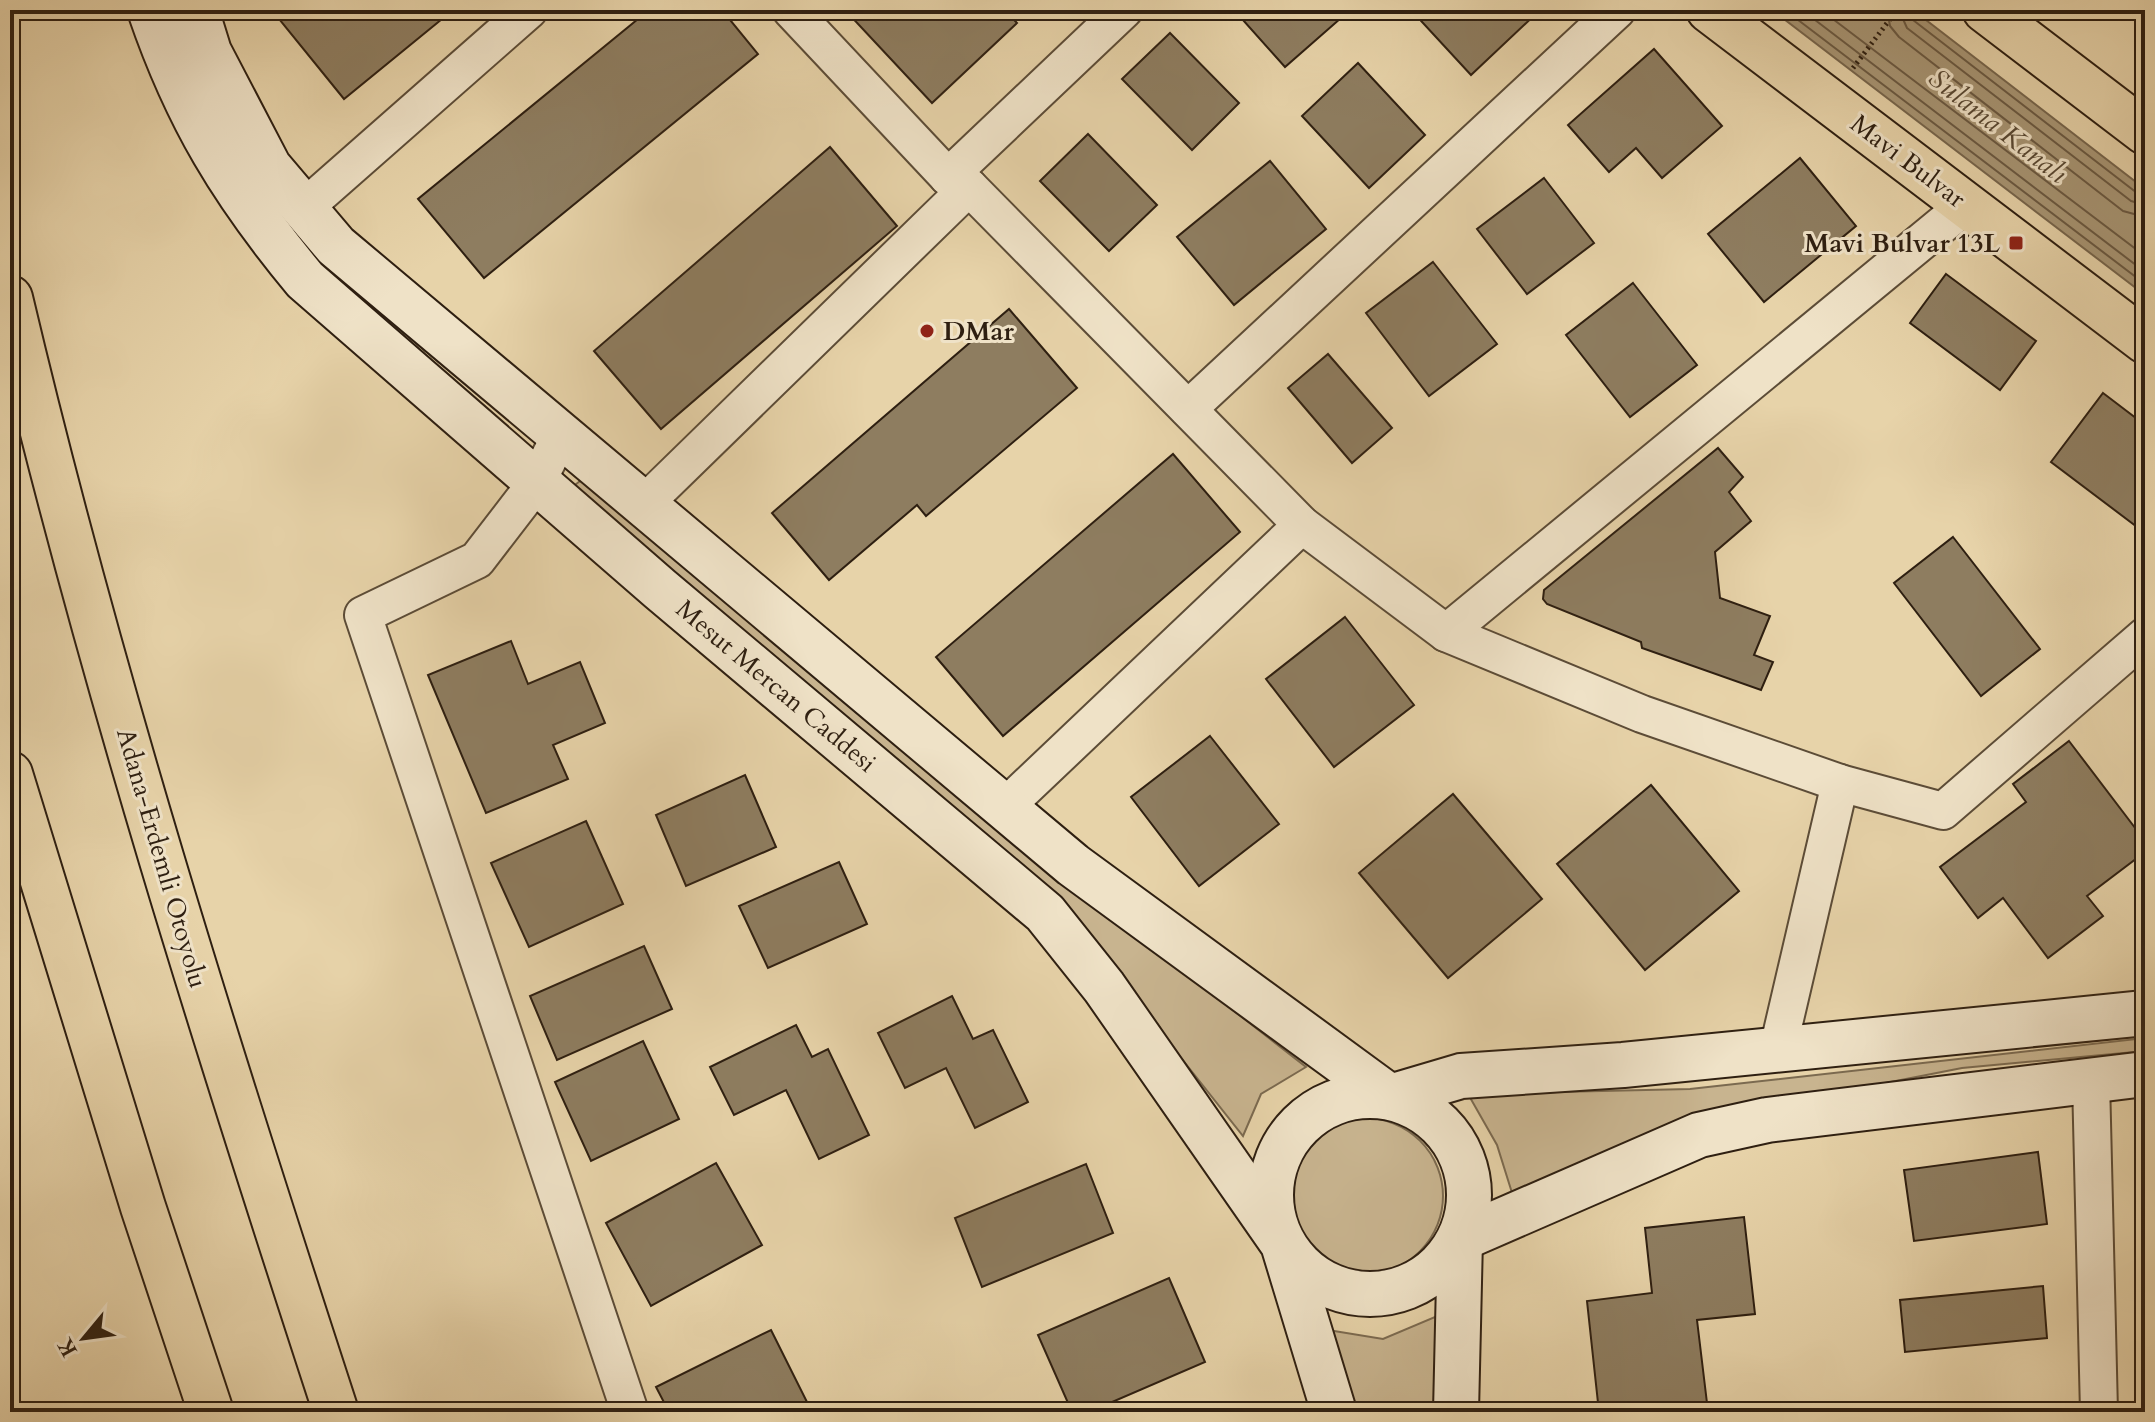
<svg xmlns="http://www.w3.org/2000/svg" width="2155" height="1422" viewBox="0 0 2155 1422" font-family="Cardo,serif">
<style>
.green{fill:#c8b48f;stroke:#7b6a50;stroke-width:2}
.water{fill:#a89675;stroke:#77664d;stroke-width:2}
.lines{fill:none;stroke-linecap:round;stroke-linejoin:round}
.shore{stroke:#6b5a43;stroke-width:2}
.building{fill:#8e7d60;stroke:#2e1f11;stroke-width:2}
.minor-casing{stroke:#5c4c37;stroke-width:40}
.secondary-casing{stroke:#2e1f11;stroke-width:48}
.primary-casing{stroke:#2e1f11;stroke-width:48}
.motorway-casing{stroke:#2e1f11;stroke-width:48}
.path{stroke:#2e1f11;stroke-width:5;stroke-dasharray:2 4;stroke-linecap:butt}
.minor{stroke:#efe2c7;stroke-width:36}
.secondary{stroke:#efe2c7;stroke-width:44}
.primary{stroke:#e7d3a9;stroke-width:44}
.motorway{stroke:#e7d3a9;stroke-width:44}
.poi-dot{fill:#8f2418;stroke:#efe2c7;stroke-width:3}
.labels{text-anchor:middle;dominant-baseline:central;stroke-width:6;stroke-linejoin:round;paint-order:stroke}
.street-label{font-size:26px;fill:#2e1f11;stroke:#efe2c7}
.poi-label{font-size:26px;font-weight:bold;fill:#2e1f11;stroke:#efe2c7;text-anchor:end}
.water-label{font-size:28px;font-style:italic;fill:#594934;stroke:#efe2c7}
</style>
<rect width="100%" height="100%" fill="#e7d3a9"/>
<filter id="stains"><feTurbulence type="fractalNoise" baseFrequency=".0025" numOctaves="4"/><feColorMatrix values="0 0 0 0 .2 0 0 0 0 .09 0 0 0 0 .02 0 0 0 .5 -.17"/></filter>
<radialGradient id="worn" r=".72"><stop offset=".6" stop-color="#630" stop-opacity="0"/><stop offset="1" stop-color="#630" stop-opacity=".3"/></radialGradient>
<g class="green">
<path d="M584 478 1060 875 1306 1067 1261 1094 1243 1136 1047 889 567 491Z"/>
<path d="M2145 1038V1051L1962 1068 1692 1121 1513 1196 1497 1145 1468 1094 1690 1089Z"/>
<circle cx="1365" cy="1196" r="78"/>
<path d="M1442 1314 1437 1412H1352L1328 1330 1383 1339Z"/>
</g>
<path class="water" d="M1772 10H1913L2145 189V295Z"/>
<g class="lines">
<g class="shore">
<path d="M1785 10 2145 284"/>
<path d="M1802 10 2145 272"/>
<path d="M1821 10 2145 256"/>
<path d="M1887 10 1890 26 1899 37 2123 211 2145 217"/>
<path d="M1899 10 1907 28 2131 201 2145 205"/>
<path d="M1909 10 1913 20 2137 193 2145 195"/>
</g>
</g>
<g class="building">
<path d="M290 10H453L344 99 279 19Z"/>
<path d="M649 10H722L758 54 484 278 418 199Z"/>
<path d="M845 10H1005L1017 23 932 103Z"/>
<path d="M1234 10H1348L1349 11 1285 67Z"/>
<path d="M1411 10H1540L1471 75Z"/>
<path d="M1170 33 1239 103 1192 150 1122 79Z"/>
<path d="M1654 49 1722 126 1662 178 1636 148 1609 172 1568 125Z"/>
<path d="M1358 63 1425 135 1369 188 1302 116Z"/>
<path d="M1088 134 1157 205 1109 251 1040 181Z"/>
<path d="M830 147 897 226 661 429 594 351Z"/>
<path d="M1800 158 1856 226 1764 302 1708 234Z"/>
<path d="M1270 161 1326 229 1234 305 1177 237Z"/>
<path d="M1544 178 1594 243 1527 294 1477 229Z"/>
<path d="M1433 262 1497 344 1429 396 1366 313Z"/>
<path d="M1946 274 2036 341 2000 390 1910 323Z"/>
<path d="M1633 283 1697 365 1630 417 1566 335Z"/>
<path d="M1009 309 1077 388 926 516 917 505 829 580 772 513Z"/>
<path d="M1328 354 1392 428 1352 463 1288 388Z"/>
<path d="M2103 393 2145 425V533L2051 462Z"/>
<path d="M1718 448 1743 477 1729 492 1751 521 1715 552 1720 598 1770 616 1754 655 1773 662 1761 690 1642 648 1641 642 1547 604 1543 599 1544 590Z"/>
<path d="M1173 454 1240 532 1003 736 936 657Z"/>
<path d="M1953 537 2040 649 1981 696 1894 583Z"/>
<path d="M1345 617 1414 705 1334 767 1266 679Z"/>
<path d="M511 641 528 684 580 662 605 723 553 745 568 779 486 813 428 675Z"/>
<path d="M1210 736 1279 824 1199 886 1131 797Z"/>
<path d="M2069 741 2145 841V852L2087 896 2103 916 2048 958 2003 898 1978 918 1940 867 2026 802 2013 784Z"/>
<path d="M745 775 776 847 686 886 656 815Z"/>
<path d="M1651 785 1739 891 1645 970 1557 864Z"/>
<path d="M1453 794 1542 899 1448 978 1359 873Z"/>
<path d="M586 821 623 904 529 947 491 863Z"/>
<path d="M839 862 867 924 768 968 739 906Z"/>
<path d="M644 946 672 1009 557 1060 530 996Z"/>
<path d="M952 996 973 1039 993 1030 1028 1102 975 1128 946 1068 905 1088 878 1033Z"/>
<path d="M796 1025 812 1057 828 1049 869 1135 819 1159 786 1090 734 1115 710 1067Z"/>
<path d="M643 1041 679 1119 591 1161 555 1082Z"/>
<path d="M2038 1152 2047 1224 1914 1241 1904 1170Z"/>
<path d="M716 1163 762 1245 651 1306 606 1223Z"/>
<path d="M1086 1164 1113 1233 982 1287 955 1218Z"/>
<path d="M2145 1205V1258L2136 1206Z"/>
<path d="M1744 1217 1755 1314 1697 1320 1707 1403 1599 1412 1587 1301 1652 1293 1645 1228Z"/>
<path d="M1169 1278 1205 1362 1089 1412H1072L1038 1335Z"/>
<path d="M2043 1286 2047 1338 1905 1352 1900 1300Z"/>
<path d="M771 1330 808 1404 791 1412H669L656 1387Z"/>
</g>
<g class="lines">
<defs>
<g id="minor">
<path d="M791 10 948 177 969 187 1302 525 1446 633 1642 714 1840 783 1943 811 2145 636"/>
<path d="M948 177 1124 10"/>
<path d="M304 208 529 10"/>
<path d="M1188 409 1617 10"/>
<path d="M561 434 537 482 477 560 363 615 630 1412"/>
<path d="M644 504 969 187"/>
<path d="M1446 633 1966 205"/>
<path d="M1005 807 1302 525"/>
<path d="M1778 1049 1840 783"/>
<path d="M2091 1080 2099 1412"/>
</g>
<g id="secondary">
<path d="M150 10C187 118 232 192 305 280L660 589 1045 913 1104 987 1283 1244 1334 1412"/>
<path d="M196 10 209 52 269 167 336 246 1073 865 1390 1097"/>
<circle cx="1370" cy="1195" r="99"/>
<path d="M1390 1097 1461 1076 1623 1065 2145 1013"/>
<path d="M1460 1239 1699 1135 1767 1120 2145 1074"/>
<path d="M1456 1412 1460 1239"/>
</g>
<g id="primary">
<path d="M1709 10 2145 341"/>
<path d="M1985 10 2145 132"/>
</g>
<g id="motorway">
<path d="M10 298C99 675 216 1044 336 1412"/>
<path d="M10 774 143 1207 211 1412"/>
</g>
</defs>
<use href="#minor" class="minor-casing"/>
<use href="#secondary" class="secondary-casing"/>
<use href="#primary" class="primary-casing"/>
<use href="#motorway" class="motorway-casing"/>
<path class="path" d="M1853 68 1897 10"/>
<use href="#minor" class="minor"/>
<use href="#secondary" class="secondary"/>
<use href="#primary" class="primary"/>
<use href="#motorway" class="motorway"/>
</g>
<g class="poi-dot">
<rect x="2008" y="235" width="16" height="16" rx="4"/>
<circle cx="927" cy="331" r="8"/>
</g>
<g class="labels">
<g class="street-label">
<text transform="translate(1908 161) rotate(37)">Mavi Bulvar</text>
<text transform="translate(776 686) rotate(40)">Mesut Mercan Caddesi</text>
<text transform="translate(162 858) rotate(74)">Adana-Erdemli Otoyolu</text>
</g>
<g class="poi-label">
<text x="2000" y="243">Mavi Bulvar 13L</text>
<text x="943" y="331" text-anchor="start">DMar</text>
</g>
<g class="water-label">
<text transform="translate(1998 126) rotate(38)">Sulama Kanalı</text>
</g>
</g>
<rect width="2155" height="1422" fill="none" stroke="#e7d3a9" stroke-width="40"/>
<rect x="12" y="12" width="2131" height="1398" fill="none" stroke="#2e1f11" stroke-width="4"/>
<rect x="20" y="20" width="2115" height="1382" fill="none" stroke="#2e1f11" stroke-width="2"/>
<g transform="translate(84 1338) rotate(241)" stroke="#efe2c7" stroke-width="6" paint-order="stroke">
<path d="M0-6L14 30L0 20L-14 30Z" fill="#2e1f11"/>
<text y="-12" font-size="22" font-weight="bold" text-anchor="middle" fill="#2e1f11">K</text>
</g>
<rect width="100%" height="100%" filter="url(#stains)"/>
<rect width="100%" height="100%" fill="url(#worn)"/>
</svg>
